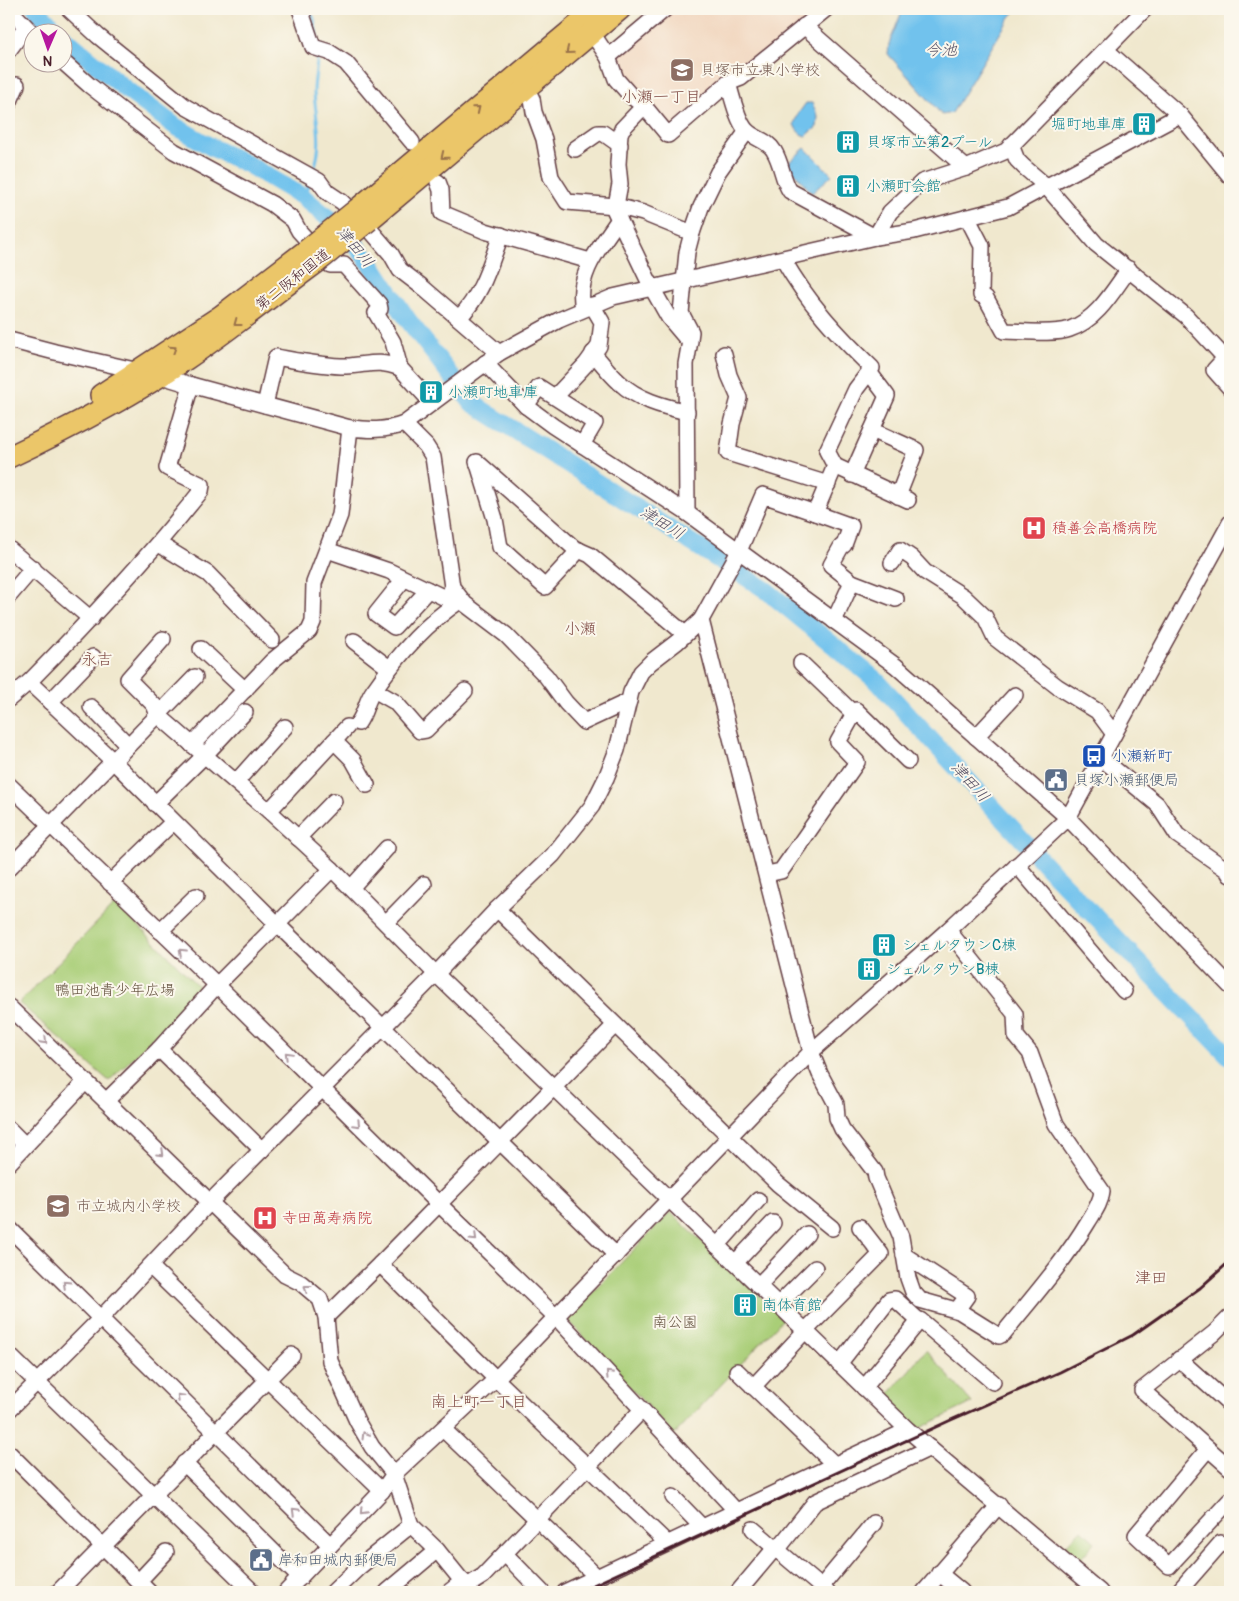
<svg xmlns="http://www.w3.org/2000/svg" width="1239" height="1601" viewBox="0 0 1239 1601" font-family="Pangolin,'Klee One',sans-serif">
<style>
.built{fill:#f1d5bd}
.green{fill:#a9ce77;stroke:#7a7651}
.water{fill:#71c2ed;stroke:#5e708c}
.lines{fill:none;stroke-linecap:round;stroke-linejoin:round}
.stream{stroke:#71c2ed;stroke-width:3}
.river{stroke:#71c2ed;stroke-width:18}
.minor-casing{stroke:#633d43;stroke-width:18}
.highway-casing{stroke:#633d43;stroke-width:24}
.minor{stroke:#fff;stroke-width:15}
.highway{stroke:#ebc669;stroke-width:21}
.rail{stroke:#4a1f2b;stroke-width:3}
.highway-bridge-casing{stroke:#633d43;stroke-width:24;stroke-linecap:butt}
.highway-bridge{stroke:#ebc669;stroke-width:21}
.oneway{stroke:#9a724a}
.oneway2{stroke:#ae9aa0}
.labels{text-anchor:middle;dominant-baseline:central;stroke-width:4;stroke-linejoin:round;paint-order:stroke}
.education-label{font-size:15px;fill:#785e54;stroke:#fbf7ec;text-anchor:start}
.culture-label{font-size:15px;fill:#0d838f;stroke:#fbf7ec;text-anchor:start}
.street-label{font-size:15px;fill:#4a1f2b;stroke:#fbf7ec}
.health-label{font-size:15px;fill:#be3a42;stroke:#fbf7ec;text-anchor:start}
.transit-label{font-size:15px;fill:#164399;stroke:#fbf7ec;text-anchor:start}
.service-label{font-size:15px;fill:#4e5e75;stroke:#fbf7ec;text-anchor:start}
.park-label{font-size:15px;fill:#665442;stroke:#fbf7ec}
.water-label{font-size:16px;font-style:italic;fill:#565065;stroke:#fbf7ec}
.neighbourhood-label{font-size:16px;fill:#824e48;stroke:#fbf7ec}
</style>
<rect width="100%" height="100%" fill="#fbf7ec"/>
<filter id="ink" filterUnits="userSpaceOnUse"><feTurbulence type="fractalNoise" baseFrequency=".02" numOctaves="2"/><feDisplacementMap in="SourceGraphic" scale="10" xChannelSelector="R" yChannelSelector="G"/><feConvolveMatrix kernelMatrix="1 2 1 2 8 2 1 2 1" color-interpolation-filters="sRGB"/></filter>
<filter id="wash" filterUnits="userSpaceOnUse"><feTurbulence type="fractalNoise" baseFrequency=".0096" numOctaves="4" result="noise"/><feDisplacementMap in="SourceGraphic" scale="20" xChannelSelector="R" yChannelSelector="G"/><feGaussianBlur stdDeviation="1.12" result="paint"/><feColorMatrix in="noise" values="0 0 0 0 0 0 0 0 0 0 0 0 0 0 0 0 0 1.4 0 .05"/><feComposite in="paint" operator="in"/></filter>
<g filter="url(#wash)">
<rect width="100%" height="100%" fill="#f0e8ce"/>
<path class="built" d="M672 9H821L672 127H664L617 78 615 56Z"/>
<g class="green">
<path d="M116 903 202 990 109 1081 19 1003Z"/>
<path d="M670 1212 784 1318 674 1435 567 1319Z"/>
<path d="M926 1350 972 1403 916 1430 884 1400Z"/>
<path d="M1081 1529 1095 1542 1077 1563 1062 1549Z"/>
</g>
<g class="water">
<path d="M903 9H1018L1010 17 952 113 942 115 888 54 889 44Z"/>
<path d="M806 103H812L818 117 817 127 806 136C800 135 796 130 794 124L798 114Z"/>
<path d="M805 148 832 175 812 193 787 164Z"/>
</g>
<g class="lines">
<g class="stream">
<path d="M309 9 314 19 317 37"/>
<path d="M313 171C324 145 316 120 314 93 314 80 317 66 318 53"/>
<path d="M303 197 309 183"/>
</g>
<g class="river">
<path d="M36 9 58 32"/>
<path d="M62 36 128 91 175 126 213 148 247 164 303 197 347 234 373 267 408 320 472 403 766 590 877 681 1054 874 1230 1057"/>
</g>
</g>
</g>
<g filter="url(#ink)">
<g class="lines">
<defs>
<g id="minor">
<path d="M9 9 32 33"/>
<path d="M69 9 98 36 186 107 319 181 327 192 342 202 372 232 391 254 400 270 421 286 499 353"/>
<path d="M300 9 313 47 329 52 346 63 412 142"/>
<path d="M592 25V33L608 57 616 79 631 96 644 106 668 135 728 83 741 78 826 9"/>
<path d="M804 26 966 168"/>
<path d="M9 50 26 27"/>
<path d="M1106 50 1180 115 1230 176"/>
<path d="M608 57 665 9"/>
<path d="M62 61 89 85 174 151 272 204 293 220 299 231 330 265H344L379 304 380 309 376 313 393 342 400 368 432 403"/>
<path d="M728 83C732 96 737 120 746 130 754 139 768 140 774 151 782 164 782 179 790 191L875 237"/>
<path d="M526 87 532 99 534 112 544 139 551 177 567 202 616 206 643 213 692 233"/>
<path d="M9 103 17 85"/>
<path d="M644 106 622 129 620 134 618 164 620 184 615 211 652 288 669 318 685 337 690 341 686 364 687 513"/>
<path d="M1011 145 1017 160 1024 167 1046 186 1096 244 1186 316 1225 358 1214 370 1230 388"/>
<path d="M575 149 598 133H603L620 145"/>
<path d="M438 182 441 190 442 213 485 231 590 261"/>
<path d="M967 217 982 246 981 295 986 298 1004 331C1021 331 1054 335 1070 329 1097 320 1113 291 1129 269"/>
<path d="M875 237 890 212 922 182 966 168 1006 151 1145 9"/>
<path d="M783 259C808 303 836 333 872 368L856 389 827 451 835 466 908 500"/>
<path d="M583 308C575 274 602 245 619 219"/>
<path d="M459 318C483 293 489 267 501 235"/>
<path d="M690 339 691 332 681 313 687 252 692 233 701 207 718 172 747 131"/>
<path d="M9 340 55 352 161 376 191 385 350 428C369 430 385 431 404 424L499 353 559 320 613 297 875 237 914 231 1008 207 1180 115"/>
<path d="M593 353C602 363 610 374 619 382 638 400 662 406 687 412"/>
<path d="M724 354 729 375 739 398 732 424 728 453 828 484"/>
<path d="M485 363 526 406 553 426 687 513 896 666 1068 818 1230 986"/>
<path d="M555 397 586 364 599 346 602 322 592 305"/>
<path d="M265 405 276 357C299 361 323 366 346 366 369 365 377 359 400 368"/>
<path d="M526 406 539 387 595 423 582 445"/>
<path d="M404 424 426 446 433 457 452 587 465 604 506 635 546 676 566 703 584 722 629 701"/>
<path d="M872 430 916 450 898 496"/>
<path d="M477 462 574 548 590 555 685 634"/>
<path d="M478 464 495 519 500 547 545 587 579 550"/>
<path d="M835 466 815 513 763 495 739 551 701 620 811 1052 820 1074 836 1104 837 1118 842 1129 875 1172 876 1178 901 1237 908 1278 913 1292 920 1300 959 1311 999 1336 1003 1334C1033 1297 1064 1262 1088 1222 1094 1212 1101 1203 1102 1191L1056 1124 1030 1053 1016 1036 1015 1014 948 930"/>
<path d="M852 475 887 396 869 372"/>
<path d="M815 513 851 526 844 545 841 547 831 565 852 582 896 599"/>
<path d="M159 544 208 574 272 640"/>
<path d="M9 549 91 619"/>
<path d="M327 550 389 571 443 597 454 590"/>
<path d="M892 563 900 550 912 558 925 572 963 596 985 617 995 638 1058 687 1097 711 1114 734"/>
<path d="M404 579 376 614 394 627 428 590"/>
<path d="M9 596 33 568"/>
<path d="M461 600C425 624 398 655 374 690L395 702 420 731 426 730 465 691"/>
<path d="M834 621 852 582"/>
<path d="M163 639 128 679 154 705 158 715 269 811 332 869 436 974 908 1430 1100 1592"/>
<path d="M354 641 389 668"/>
<path d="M201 649 245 690"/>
<path d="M801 663 854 714"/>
<path d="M29 682C89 621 147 559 201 491L202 485 167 468 191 385"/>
<path d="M9 699 29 682 113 761 278 925 616 1255"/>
<path d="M50 702 93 657"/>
<path d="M91 707 128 745"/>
<path d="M358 723C366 712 366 700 374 690"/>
<path d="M976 737 1015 695"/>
<path d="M334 741 353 760 367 785"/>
<path d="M192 745 272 661 309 631 313 622 314 583 340 515 350 428"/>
<path d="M1101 758 1157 804 1177 835 1227 870 1230 875"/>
<path d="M236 782 285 727"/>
<path d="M9 785 217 985 439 1204 556 1317 737 1512"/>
<path d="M155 804 204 756 245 712"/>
<path d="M269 811 347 727"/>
<path d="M298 838 334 801"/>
<path d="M1017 865 1124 991"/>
<path d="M9 868 195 677"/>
<path d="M767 874 781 871 857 762 838 742 856 710 908 761"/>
<path d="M110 883 173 822"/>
<path d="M351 888 387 848"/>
<path d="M497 909 778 1184 832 1228"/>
<path d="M386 923 424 884"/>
<path d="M160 931 196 896"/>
<path d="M9 1007 285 1275 301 1283 320 1299 326 1317 330 1361 357 1421 372 1447 394 1474 411 1525 437 1550 471 1592"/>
<path d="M159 1049 262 1150"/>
<path d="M106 1101 159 1049 217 985 332 869"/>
<path d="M9 1129 25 1145"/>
<path d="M9 1163 85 1082"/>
<path d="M9 1228 330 1545"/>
<path d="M717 1246 758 1200"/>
<path d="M904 1255 967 1296 957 1310"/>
<path d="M735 1263 773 1223"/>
<path d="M380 1264 496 1379 667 1543"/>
<path d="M150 1266 382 1491"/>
<path d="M758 1286 807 1234"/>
<path d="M778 1305 815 1268"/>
<path d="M326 1317 380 1264 615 1025"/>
<path d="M1230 1317 1214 1333 1142 1390 1230 1468"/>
<path d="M9 1355 253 1592"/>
<path d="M1179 1359 1230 1405"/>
<path d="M839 1364 889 1300 895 1299 919 1321"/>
<path d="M737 1371 835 1465"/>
<path d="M753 1387 805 1331 881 1254 860 1227"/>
<path d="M864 1388 920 1320 993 1382"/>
<path d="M9 1410 101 1318 210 1202 436 974 497 909 553 855 592 806 606 778 617 750 631 692 641 672 651 662 677 642 701 620"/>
<path d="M443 1429 596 1576"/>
<path d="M1208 1449 1136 1535 1169 1566 1230 1500"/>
<path d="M9 1453 149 1592"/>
<path d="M184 1463 300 1578"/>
<path d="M673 1497 702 1527"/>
<path d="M753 1529 775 1548"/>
<path d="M777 1550 815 1502 930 1448"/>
<path d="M505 1554 542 1592"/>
<path d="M939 1573 962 1592"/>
<path d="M138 1582 166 1552"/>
<path d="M467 1586 483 1576 642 1410"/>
<path d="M821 1587 874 1523"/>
<path d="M58 1592 292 1355"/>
<path d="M286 1592 382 1491 394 1474 496 1379 811 1052 948 930 1068 818 1230 523"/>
<path d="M333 1592 358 1568 411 1525"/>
<path d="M387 1592 437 1550"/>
<path d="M449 1592 463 1581"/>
<path d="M565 1592 908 1430"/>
<path d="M738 1592 775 1548 827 1592"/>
<path d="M924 1592 999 1505"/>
<path d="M1178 1592 1221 1543 1230 1546"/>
</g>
<g id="highway">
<path d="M359 208 597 9"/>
<path d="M369 220 620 9"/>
<path d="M101 395 221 316 307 250"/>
<path d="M9 457C70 428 130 397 186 359 231 329 273 294 317 262"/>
</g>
</defs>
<use href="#minor" class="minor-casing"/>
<use href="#highway" class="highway-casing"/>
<use href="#minor" class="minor"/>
<use href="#highway" class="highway"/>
<path class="rail" d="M578 1592 951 1420 1060 1372 1133 1335 1200 1288 1230 1261"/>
<defs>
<g id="highway-bridge">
<path d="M307 250 359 208"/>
<path d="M317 262 369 220"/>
</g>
</defs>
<use href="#highway-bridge" class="highway-bridge-casing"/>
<use href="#highway-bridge" class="highway-bridge"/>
</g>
<defs><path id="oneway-chevron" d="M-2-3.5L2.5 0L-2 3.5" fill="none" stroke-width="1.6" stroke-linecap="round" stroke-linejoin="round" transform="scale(1.25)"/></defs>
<g class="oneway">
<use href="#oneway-chevron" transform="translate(569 51) rotate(140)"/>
<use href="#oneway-chevron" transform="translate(477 109) rotate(-39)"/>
<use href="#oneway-chevron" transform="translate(444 156) rotate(141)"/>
<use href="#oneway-chevron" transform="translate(237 323) rotate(143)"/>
<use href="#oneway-chevron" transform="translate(173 349) rotate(-33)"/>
</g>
<g class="oneway2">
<use href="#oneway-chevron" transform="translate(182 952) rotate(-136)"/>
<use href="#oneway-chevron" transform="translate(44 1041) rotate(45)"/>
<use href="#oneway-chevron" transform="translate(288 1055) rotate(-135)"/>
<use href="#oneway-chevron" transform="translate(357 1124) rotate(45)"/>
<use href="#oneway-chevron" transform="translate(161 1153) rotate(44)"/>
<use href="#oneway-chevron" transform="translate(474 1238) rotate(44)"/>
<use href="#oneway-chevron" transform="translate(66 1284) rotate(-136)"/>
<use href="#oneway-chevron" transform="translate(307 1288) rotate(-143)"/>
<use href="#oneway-chevron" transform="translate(609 1374) rotate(-133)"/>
<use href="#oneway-chevron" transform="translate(180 1397) rotate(-135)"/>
<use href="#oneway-chevron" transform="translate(365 1435) rotate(-121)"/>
<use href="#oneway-chevron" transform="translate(295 1511) rotate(-135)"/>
<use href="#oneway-chevron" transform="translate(363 1511) rotate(133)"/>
</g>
</g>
<defs>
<symbol id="school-square" viewBox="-11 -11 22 22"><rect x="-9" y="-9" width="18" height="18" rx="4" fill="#8d6e63" stroke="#fbf7ec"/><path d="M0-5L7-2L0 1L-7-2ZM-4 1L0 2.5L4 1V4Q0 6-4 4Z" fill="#fff"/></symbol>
<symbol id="building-square" viewBox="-11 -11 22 22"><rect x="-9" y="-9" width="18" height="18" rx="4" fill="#0f9aa8" stroke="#fbf7ec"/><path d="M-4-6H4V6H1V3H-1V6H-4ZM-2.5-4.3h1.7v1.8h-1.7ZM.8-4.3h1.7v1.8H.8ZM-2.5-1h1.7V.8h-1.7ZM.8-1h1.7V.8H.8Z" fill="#fff"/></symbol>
<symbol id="hospital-square" viewBox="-11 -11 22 22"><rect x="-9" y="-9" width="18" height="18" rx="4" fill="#e0444e" stroke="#fbf7ec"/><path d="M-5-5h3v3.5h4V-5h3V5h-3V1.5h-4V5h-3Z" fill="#fff"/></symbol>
<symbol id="bus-square" viewBox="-11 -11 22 22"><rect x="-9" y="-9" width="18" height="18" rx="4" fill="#1a4fb4" stroke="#fbf7ec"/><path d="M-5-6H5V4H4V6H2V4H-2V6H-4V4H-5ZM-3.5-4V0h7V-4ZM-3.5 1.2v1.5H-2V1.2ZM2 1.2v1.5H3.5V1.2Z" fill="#fff"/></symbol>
<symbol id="civic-square" viewBox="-11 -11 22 22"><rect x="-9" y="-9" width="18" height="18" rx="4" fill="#5c6f8a" stroke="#fbf7ec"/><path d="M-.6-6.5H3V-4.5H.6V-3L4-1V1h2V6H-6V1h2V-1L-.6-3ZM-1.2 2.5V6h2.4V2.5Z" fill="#fff"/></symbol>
</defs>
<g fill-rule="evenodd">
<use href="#school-square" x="668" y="56" width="28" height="28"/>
<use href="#building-square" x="1130" y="110" width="28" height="28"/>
<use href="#building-square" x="834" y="128" width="28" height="28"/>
<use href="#building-square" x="834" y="172" width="28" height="28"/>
<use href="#building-square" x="417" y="378" width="28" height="28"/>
<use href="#hospital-square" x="1020" y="514" width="28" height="28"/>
<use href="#bus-square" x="1080" y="742" width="28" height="28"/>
<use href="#civic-square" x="1042" y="766" width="28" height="28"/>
<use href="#building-square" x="870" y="931" width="28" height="28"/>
<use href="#building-square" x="855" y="955" width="28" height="28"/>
<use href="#school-square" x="44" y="1192" width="28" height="28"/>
<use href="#hospital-square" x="251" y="1204" width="28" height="28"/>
<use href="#building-square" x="731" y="1291" width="28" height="28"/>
<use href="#civic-square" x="247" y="1546" width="28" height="28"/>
</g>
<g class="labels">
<g class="education-label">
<text x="700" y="70">貝塚市立東小学校</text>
<text x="76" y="1206">市立城内小学校</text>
</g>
<g class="culture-label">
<text x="1126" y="124" text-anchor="end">堀町地車庫</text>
<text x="866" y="142">貝塚市立第2プール</text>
<text x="866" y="186">小瀬町会館</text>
<text x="448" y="392">小瀬町地車庫</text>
<text x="902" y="945">シェルタウンC棟</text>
<text x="886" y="969">シェルタウンB棟</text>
<text x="762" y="1305">南体育館</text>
</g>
<g class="street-label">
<text transform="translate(293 280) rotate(-38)">第二阪和国道</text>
</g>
<g class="health-label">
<text x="1052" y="528">積善会高橋病院</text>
<text x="282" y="1218">寺田萬寿病院</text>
</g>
<g class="transit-label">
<text x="1112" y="756">小瀬新町</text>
</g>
<g class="service-label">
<text x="1074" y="780">貝塚小瀬郵便局</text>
<text x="278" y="1560">岸和田城内郵便局</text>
</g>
<g class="park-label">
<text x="115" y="990">鴨田池青少年広場</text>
<text x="675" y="1322">南公園</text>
</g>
<g class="water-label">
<text x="941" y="50">今池</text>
<text transform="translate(355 247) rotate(50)">津田川</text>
<text transform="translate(662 523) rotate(32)">津田川</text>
<text transform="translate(970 782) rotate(48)">津田川</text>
</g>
<g class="neighbourhood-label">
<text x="661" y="97">小瀬一丁目</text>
<text x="580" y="629">小瀬</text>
<text x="97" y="660">永吉</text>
<text x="1151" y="1278">津田</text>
<text x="479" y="1402">南上町一丁目</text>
</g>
</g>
<rect width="1239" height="1601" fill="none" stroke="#fbf7ec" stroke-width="30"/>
<g transform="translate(48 48) rotate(182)"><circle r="24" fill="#fbf7ec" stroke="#b4a19f"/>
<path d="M0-4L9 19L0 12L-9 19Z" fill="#b5179e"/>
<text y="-8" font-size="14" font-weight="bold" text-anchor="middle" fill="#4a1f2b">N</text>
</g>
</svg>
